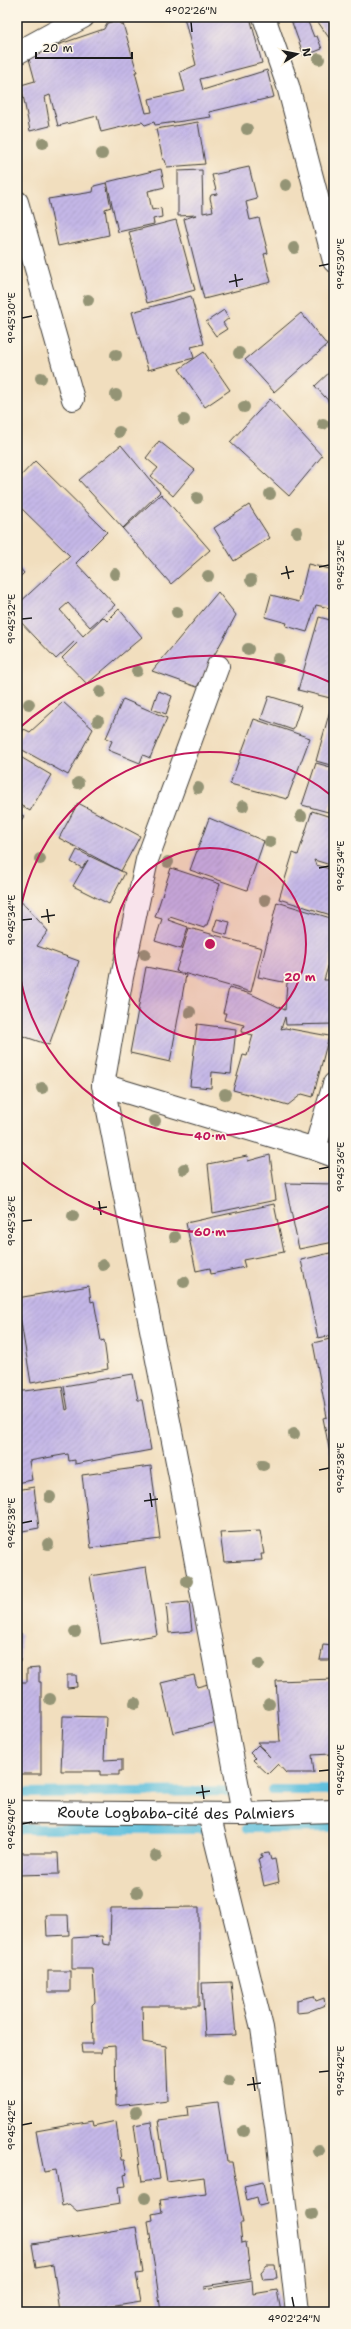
<svg xmlns="http://www.w3.org/2000/svg" width="351" height="2329" viewBox="0 0 351 2329" font-family="'Shantell Sans',sans-serif">
<style>
.lines{fill:none;stroke-linecap:round;stroke-linejoin:round}
.stream{stroke:#5ec0dd;stroke-width:10}
.building{fill:url(#building-hatch)}
.street-casing{stroke:#3c3934;stroke-width:24}
.secondary-casing{stroke:#3c3934;stroke-width:24}
.street{stroke:#fff;stroke-width:22}
.secondary{stroke:#fff;stroke-width:22}
.tree{fill:#949475}
.ticks{fill:none;stroke:#1c1c1c;stroke-width:1.5}
.ring{fill:none;stroke:#c2185b;stroke-width:2}
.labels{text-anchor:middle;dominant-baseline:central;stroke-width:3.5;stroke-linejoin:round;paint-order:stroke}
.street-label{font-size:15px;fill:#1c1c1c;stroke:#fcf5e5}
.centre{fill:#c2185b;stroke:#fcf5e5;stroke-width:2}
.ring-label{font-size:12px;text-anchor:middle;font-weight:bold;fill:#c2185b;stroke:#fcf5e5;stroke-width:3.5;stroke-linejoin:round;paint-order:stroke}
.neatline{fill:none;stroke:#1c1c1c;stroke-width:1.5}
.ticks-label{font-size:10px;text-anchor:middle;fill:#1c1c1c}
</style>
<defs>
<pattern id="building-hatch" width="6" height="6" patternUnits="userSpaceOnUse"><rect width="6" height="6" fill="#c4b7e7"/><path d="M-1 1l2-2M0 6l6-6M5 7l2-2" fill="none" stroke="#a89dc6"/></pattern>
</defs>
<rect width="100%" height="100%" fill="#fcf5e5"/>
<filter id="ink" filterUnits="userSpaceOnUse"><feTurbulence type="fractalNoise" baseFrequency=".025" numOctaves="2"/><feDisplacementMap in="SourceGraphic" scale="8" xChannelSelector="R" yChannelSelector="G"/><feConvolveMatrix kernelMatrix="1 2 1 2 8 2 1 2 1" color-interpolation-filters="sRGB"/></filter>
<filter id="wash" filterUnits="userSpaceOnUse"><feTurbulence type="fractalNoise" baseFrequency=".012" numOctaves="4" result="noise"/><feDisplacementMap in="SourceGraphic" scale="16" xChannelSelector="R" yChannelSelector="G"/><feGaussianBlur stdDeviation="0.9" result="paint"/><feColorMatrix in="noise" values="0 0 0 0 0 0 0 0 0 0 0 0 0 0 0 0 0 1.4 0 .05"/><feComposite in="paint" operator="in"/></filter>
<g filter="url(#wash)">
<rect width="100%" height="100%" fill="#f1debe"/>
<g class="lines">
<g class="stream">
<path d="M272 1790H334"/>
<path d="M17 1793 240 1791"/>
<path d="M247 1828 334 1827"/>
<path d="M17 1829H203"/>
</g>
</g>
<g id="blocks">
<g class="building">
<path d="M184 17H250L262 63 200 79 203 90 267 70 274 97 209 112 211 117 155 125 154 122 145 125 142 122 101 132 97 116 58 126 50 95 45 97 50 126 30 131 21 85 35 81 28 55 104 29 107 23 119 20 120 24H123L137 72H135L146 113 152 112 149 99 185 91 180 72 196 65Z"/>
<path d="M290 17H306L314 37 317 36 322 49 304 56Z"/>
<path d="M326 17H334V45L318 22Z"/>
<path d="M198 122 205 164 167 167 165 160H163L156 129Z"/>
<path d="M249 167 257 199 246 202 250 220 259 218 268 253 264 254 271 282 204 299 184 219 196 215 178 216V171L202 170 203 213 213 211 210 198 211 195 217 194 212 175Z"/>
<path d="M161 169 165 187 148 191 152 210 161 208 162 217 153 219 154 224 118 232 107 182Z"/>
<path d="M106 183 111 207 105 209 109 235 58 246 48 199 93 192 94 186Z"/>
<path d="M176 220 195 290 147 303 129 232Z"/>
<path d="M191 296 204 344 191 347 194 358 148 370 132 312Z"/>
<path d="M224 310 229 318 223 323 227 329 216 336 206 322Z"/>
<path d="M301 313 327 345 274 392 245 360Z"/>
<path d="M204 352 230 390 205 407 179 369Z"/>
<path d="M334 368V407L315 386Z"/>
<path d="M270 399 322 456 289 496 230 442Z"/>
<path d="M159 441 195 470 173 496 151 476 158 468 146 458Z"/>
<path d="M121 445 160 492 123 528 79 480Z"/>
<path d="M35 461 107 532 76 563 115 605 90 627 68 603 60 610 83 636 103 617 107 621 119 609 142 637 87 684 62 658 77 643 75 641 56 659 17 618V605L70 556 17 504V480Z"/>
<path d="M161 494 210 550 171 584 123 529Z"/>
<path d="M249 505 270 538 234 561 214 528Z"/>
<path d="M308 564 334 570V609L316 605 307 632 286 626 287 623 265 617 271 595 299 602Z"/>
<path d="M17 565 24 573 17 580Z"/>
<path d="M218 592 236 615 197 687 152 671Z"/>
<path d="M319 617 334 621V685L330 698 298 690Z"/>
<path d="M158 691 172 696 166 714 152 709Z"/>
<path d="M269 696 301 706 293 730 261 719Z"/>
<path d="M334 696V766L316 761Z"/>
<path d="M123 699 167 718 150 758 143 755 140 763 108 750 112 741 106 738Z"/>
<path d="M63 702 93 729 68 775 17 747V741L24 729 30 732Z"/>
<path d="M254 719 310 738 287 799 230 784Z"/>
<path d="M17 755 51 775 30 811 17 803Z"/>
<path d="M316 763 334 768V796L328 812 302 805Z"/>
<path d="M78 803 140 836 121 871 59 838Z"/>
<path d="M312 811 334 818V866L314 860 316 865 334 870V916L279 899 293 853 298 855Z"/>
<path d="M17 813 24 816 17 828Z"/>
<path d="M209 818 264 841 247 890 190 870Z"/>
<path d="M77 850 125 873 109 904 73 886 88 860 82 868 71 862Z"/>
<path d="M171 868 220 884 207 925H205L204 928 170 917 168 920 188 927 181 949 155 941 162 919 155 917Z"/>
<path d="M17 897 48 931 37 946 79 961 49 1045 17 1034Z"/>
<path d="M277 902 334 919V947L324 980H334V1024L286 1025 285 1017 281 1029 285 1028 329 1036 313 1097 302 1094 288 1105 233 1090 243 1055 247 1056 253 1035 241 1032 244 1025 224 1020 226 1013H223L229 988 251 994 285 1010 287 983 291 981 284 979 283 982 258 977Z"/>
<path d="M217 919 230 922 227 935 213 931Z"/>
<path d="M189 928 262 948 251 992 176 971Z"/>
<path d="M146 967 186 975 170 1062 130 1053Z"/>
<path d="M197 1024 236 1029 231 1074 212 1072 211 1088 190 1086Z"/>
<path d="M270 1155 276 1200 213 1213 208 1164 247 1156 248 1161Z"/>
<path d="M285 1183 334 1184V1242L299 1249Z"/>
<path d="M274 1204 284 1252 243 1260 245 1267 211 1274 210 1268 196 1271 186 1223Z"/>
<path d="M334 1252V1335L318 1338 301 1260Z"/>
<path d="M89 1286 91 1302 94 1301 101 1341 104 1340 108 1369 31 1383 17 1298Z"/>
<path d="M334 1338V1468H333L323 1418 327 1417 313 1343Z"/>
<path d="M133 1374 138 1400H142L151 1450 75 1464V1460L69 1461 68 1454 29 1461 32 1480 17 1483V1390L24 1391 62 1386 66 1410 68 1409 64 1386Z"/>
<path d="M151 1466 160 1539 91 1548 82 1475Z"/>
<path d="M34 1487 39 1528 17 1532V1490Z"/>
<path d="M260 1531 264 1554H261L262 1560 224 1562 220 1533Z"/>
<path d="M146 1567 157 1635 101 1644 90 1576Z"/>
<path d="M189 1602 192 1631 169 1633 166 1604Z"/>
<path d="M17 1633H21L20 1662H17Z"/>
<path d="M323 1645 334 1646V1660H320Z"/>
<path d="M39 1668V1682H41V1774H17V1682H27V1669Z"/>
<path d="M67 1675H76L77 1687 67 1688Z"/>
<path d="M194 1675 197 1687 212 1683 221 1721 173 1733 161 1683Z"/>
<path d="M334 1679V1770L331 1754 312 1755 314 1773H286L278 1764 268 1774 253 1760 255 1758 250 1753 258 1745 270 1757 257 1742H280L276 1681Z"/>
<path d="M63 1716 106 1717 104 1760 122 1759V1771H119V1775H100V1771H61Z"/>
<path d="M17 1853H58L59 1874 17 1875Z"/>
<path d="M269 1853 271 1860 275 1859 279 1882 264 1886 258 1859 262 1858 261 1854Z"/>
<path d="M199 1907V2006H142L143 2042 166 2046 168 2100 116 2106 115 2046 102 2047 101 2053H82L81 2044H93L92 2005 95 2002 93 1969H72V1938L102 1936 103 1944 110 1945 111 1908Z"/>
<path d="M46 1915H68L69 1935 47 1936Z"/>
<rect x="48" y="1971" width="22" height="21"/>
<path d="M231 1982 236 2035 205 2036 202 1983Z"/>
<path d="M314 1996 316 2001 324 1998 325 2005 307 2012 297 2013V2000Z"/>
<path d="M218 2103 227 2162H232L243 2223H240L242 2243 246 2242 251 2279 205 2286V2289L252 2281 253 2294 277 2290 281 2312H161L148 2221 153 2220 152 2214 162 2212 160 2200 206 2194 204 2177 167 2182 158 2120 188 2116 187 2107Z"/>
<path d="M92 2121 93 2126 116 2121 121 2160H124L127 2174 124 2175 126 2186 118 2187 120 2204 77 2211 69 2204 62 2206 56 2170 44 2172 36 2131Z"/>
<path d="M151 2122 160 2179 142 2182 134 2125Z"/>
<path d="M263 2182 267 2204 259 2206 257 2197 247 2200 244 2186Z"/>
<path d="M136 2227 143 2273 136 2274 141 2301 72 2312H60L53 2265 36 2268 32 2244Z"/>
<path d="M331 2254H334V2269H333Z"/>
<path d="M267 2265H275L277 2278 263 2279 261 2272Z"/>
</g>
</g>
</g>
<g filter="url(#ink)">
<use href="#blocks" fill-opacity="0" stroke="#3c3934" stroke-width="1"/>
<g class="lines">
<defs>
<g id="street">
<path d="M264 17 288 86 334 261"/>
<path d="M17 53 83 17"/>
<path d="M17 202 73 399"/>
<path d="M218 666 147 860 122 977 103 1085 180 1477 243 1814"/>
<path d="M103 1085 315 1149 334 1156"/>
<path d="M315 1149 334 1084"/>
<path d="M209 1814 262 2028 276 2127 297 2312"/>
</g>
<g id="secondary">
<path id="s1" d="M17 1812 243 1814 334 1811"/>
</g>
</defs>
<use href="#street" class="street-casing"/>
<use href="#secondary" class="secondary-casing"/>
<use href="#street" class="street"/>
<use href="#secondary" class="secondary"/>
</g>
<g class="tree">
<circle cx="319" cy="59" r="6"/>
<circle cx="247" cy="129" r="6"/>
<circle cx="43" cy="143" r="6"/>
<circle cx="102" cy="154" r="6"/>
<circle cx="286" cy="185" r="6"/>
<circle cx="294" cy="248" r="6"/>
<circle cx="88" cy="300" r="6"/>
<circle cx="239" cy="353" r="6"/>
<circle cx="116" cy="355" r="6"/>
<circle cx="41" cy="378" r="6"/>
<circle cx="116" cy="395" r="6"/>
<circle cx="244" cy="407" r="6"/>
<circle cx="184" cy="420" r="6"/>
<circle cx="323" cy="424" r="6"/>
<circle cx="119" cy="432" r="6"/>
<circle cx="270" cy="494" r="6"/>
<circle cx="197" cy="498" r="6"/>
<circle cx="297" cy="532" r="6"/>
<circle cx="115" cy="574" r="6"/>
<circle cx="208" cy="576" r="6"/>
<circle cx="251" cy="580" r="6"/>
<circle cx="177" cy="612" r="6"/>
<circle cx="248" cy="649" r="6"/>
<circle cx="278" cy="659" r="6"/>
<circle cx="137" cy="671" r="6"/>
<circle cx="100" cy="692" r="6"/>
<circle cx="29" cy="704" r="6"/>
<circle cx="98" cy="721" r="6"/>
<circle cx="78" cy="783" r="6"/>
<circle cx="198" cy="788" r="6"/>
<circle cx="243" cy="806" r="6"/>
<circle cx="301" cy="816" r="6"/>
<circle cx="270" cy="842" r="6"/>
<circle cx="40" cy="859" r="6"/>
<circle cx="168" cy="862" r="6"/>
<circle cx="265" cy="900" r="6"/>
<circle cx="145" cy="954" r="6"/>
<circle cx="190" cy="1012" r="6"/>
<circle cx="42" cy="1088" r="6"/>
<circle cx="225" cy="1094" r="6"/>
<circle cx="155" cy="1121" r="6"/>
<circle cx="184" cy="1169" r="6"/>
<circle cx="73" cy="1216" r="6"/>
<circle cx="175" cy="1237" r="6"/>
<circle cx="103" cy="1265" r="6"/>
<circle cx="184" cy="1282" r="6"/>
<circle cx="294" cy="1434" r="6"/>
<circle cx="263" cy="1465" r="6"/>
<circle cx="50" cy="1497" r="6"/>
<circle cx="48" cy="1544" r="6"/>
<circle cx="187" cy="1581" r="6"/>
<circle cx="75" cy="1632" r="6"/>
<circle cx="259" cy="1664" r="6"/>
<circle cx="50" cy="1699" r="6"/>
<circle cx="135" cy="1703" r="6"/>
<circle cx="269" cy="1704" r="6"/>
<circle cx="156" cy="1856" r="6"/>
<circle cx="137" cy="1892" r="6"/>
<circle cx="228" cy="2080" r="6"/>
<circle cx="136" cy="2112" r="6"/>
<circle cx="244" cy="2131" r="6"/>
<circle cx="318" cy="2150" r="6"/>
<circle cx="145" cy="2198" r="6"/>
<circle cx="312" cy="2214" r="6"/>
</g>
</g>
<path class="ticks" d="M191 22 192 32M319 266 329 264M235 274 237 287M229 282 243 279M22 318 32 316M286 566 289 579M319 567 329 565M281 574 294 571M22 619 32 618M319 868 329 866M47 909 49 923M41 917 55 915M22 920 32 919M319 1169 329 1167M99 1201 101 1215M93 1209 107 1207M22 1221 32 1220M319 1470 329 1468M150 1493 152 1507M144 1501 158 1499M22 1523 32 1521M319 1771 329 1770M202 1785 204 1799M196 1793 210 1791M22 1824 32 1822M319 2072 329 2071M253 2077 255 2091M247 2085 261 2083M22 2125 32 2123M292 2297 294 2307"/>
<circle cx="210" cy="944" r="96" fill="#c2185b" fill-opacity=".12"/>
<g class="ring">
<circle cx="210" cy="944" r="96"/>
<path d="M333 1091A192 192 0 1 1 333 797"/>
<path d="M334 1204A288 288 0 0 1 17 1158M17 730A288 288 0 0 1 334 684"/>
</g>
<g class="labels">
<g class="street-label">
<text stroke="none"><textPath href="#s1" startOffset="159">Route Logbaba-cité des Palmiers</textPath></text>
</g>
</g>
<circle cx="210" cy="944" r="6" class="centre"/>
<g class="ring-label">
<text x="300" y="981">20 m</text>
<text x="210" y="1140">40 m</text>
<text x="210" y="1236">60 m</text>
</g>
<rect width="351" height="2329" fill="none" stroke="#fcf5e5" stroke-width="44"/>
<g transform="translate(297 54) rotate(80)" stroke="#fcf5e5" stroke-width="3" paint-order="stroke">
<path d="M0-3L7 15L0 10L-7 15Z" fill="#1c1c1c"/>
<text y="-6" font-size="11" font-weight="bold" text-anchor="middle" fill="#1c1c1c">N</text>
</g>
<path d="M36 52v6h96v-6" fill="none" stroke="#1c1c1c" stroke-width="2"/>
<text x="42" y="52" font-size="12" fill="#1c1c1c" stroke="#fcf5e5" stroke-width="3" paint-order="stroke">20 m</text>
<rect x="22" y="22" width="307" height="2285" class="neatline"/>
<g class="ticks-label">
<text x="191" y="14">4°02'26"N</text>
<text transform="translate(340 264) rotate(-90)" y="4">9°45'30"E</text>
<text transform="translate(11 318) rotate(-90)" y="4">9°45'30"E</text>
<text transform="translate(340 565) rotate(-90)" y="4">9°45'32"E</text>
<text transform="translate(11 619) rotate(-90)" y="4">9°45'32"E</text>
<text transform="translate(340 866) rotate(-90)" y="4">9°45'34"E</text>
<text transform="translate(11 920) rotate(-90)" y="4">9°45'34"E</text>
<text transform="translate(340 1167) rotate(-90)" y="4">9°45'36"E</text>
<text transform="translate(11 1221) rotate(-90)" y="4">9°45'36"E</text>
<text transform="translate(340 1468) rotate(-90)" y="4">9°45'38"E</text>
<text transform="translate(11 1523) rotate(-90)" y="4">9°45'38"E</text>
<text transform="translate(340 1770) rotate(-90)" y="4">9°45'40"E</text>
<text transform="translate(11 1824) rotate(-90)" y="4">9°45'40"E</text>
<text transform="translate(340 2071) rotate(-90)" y="4">9°45'42"E</text>
<text transform="translate(11 2125) rotate(-90)" y="4">9°45'42"E</text>
<text x="294" y="2322">4°02'24"N</text>
</g>
</svg>
